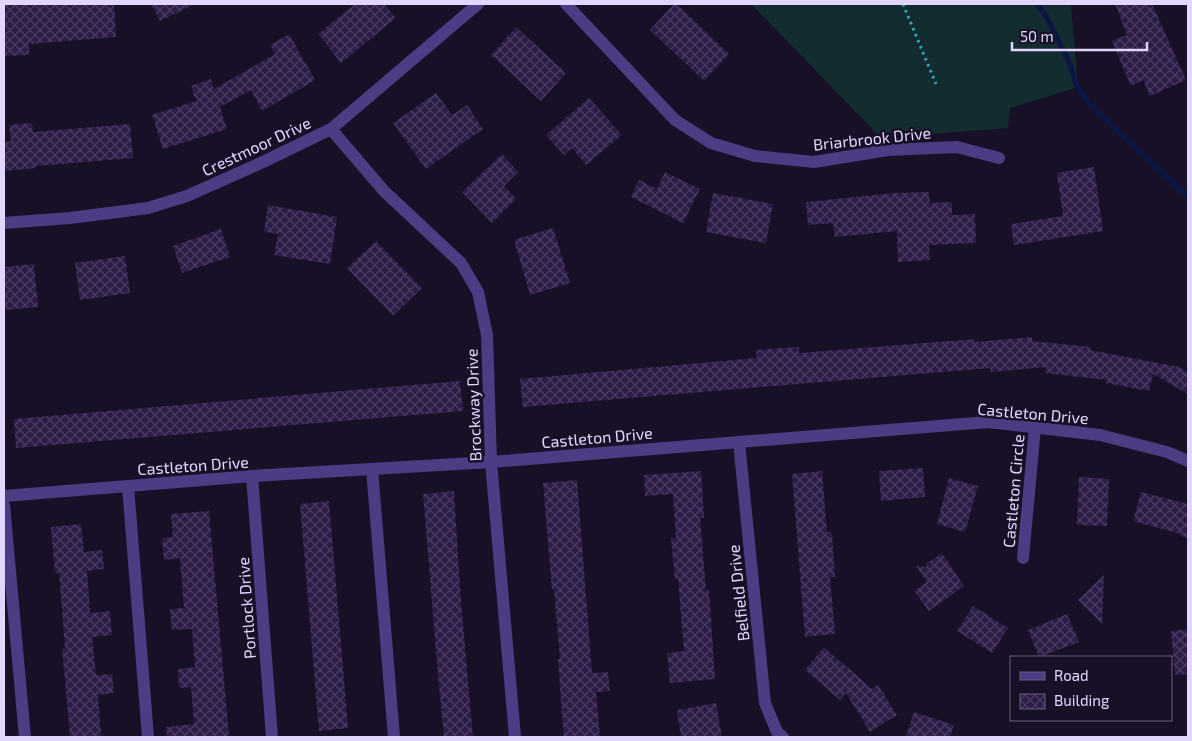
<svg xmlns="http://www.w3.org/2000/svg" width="1192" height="741" viewBox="0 0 1192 741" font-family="'Exo 2',sans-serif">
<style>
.grass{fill:#132c30}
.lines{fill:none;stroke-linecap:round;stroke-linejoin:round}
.stream{stroke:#0b1644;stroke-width:5.5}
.building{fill:url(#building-cross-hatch)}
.path{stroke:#32a7b6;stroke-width:3;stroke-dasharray:2.5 4;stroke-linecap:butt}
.minor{stroke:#4b3c84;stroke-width:12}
.labels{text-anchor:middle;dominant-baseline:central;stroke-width:5;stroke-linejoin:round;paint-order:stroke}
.street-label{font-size:16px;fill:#e2d6fe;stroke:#181026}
</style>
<defs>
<pattern id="building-cross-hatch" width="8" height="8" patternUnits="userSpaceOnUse" patternTransform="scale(1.25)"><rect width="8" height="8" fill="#2c1c47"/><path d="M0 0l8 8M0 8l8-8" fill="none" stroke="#4a3c63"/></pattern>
</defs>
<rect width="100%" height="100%" fill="#181026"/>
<path class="grass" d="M751 4H1071L1078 87 1010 108 1008 128 881 138Z"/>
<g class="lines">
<path class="stream" d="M1037 4 1046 16 1070 64 1076 84 1089 104 1188 197"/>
</g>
<g class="building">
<path d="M18 4H114L116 37 29 44V55L4 56V5Z"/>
<path d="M151 4H195L160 21Z"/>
<path d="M355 4H384L396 18 341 63 318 34Z"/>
<path d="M674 4H677L729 54 704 81 650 30Z"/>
<path d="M1115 4H1152L1186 80 1150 96 1143 80 1131 86 1112 41 1127 35Z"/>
<path d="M516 27 566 73 541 101 491 55Z"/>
<path d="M289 34 315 80 262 111 251 90 220 107 227 129 163 149 152 115 196 101 191 86 211 79 214 89 275 54 270 45Z"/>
<path d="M436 93 452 115 467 105 483 129 426 169 393 123Z"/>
<path d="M589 98 622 135 586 165 572 148 564 155 546 135Z"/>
<path d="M32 123 33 132 130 124 133 158 36 166V168L4 171V142L11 141 9 125Z"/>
<path d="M502 154 518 172 504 186 516 199 492 223 462 192Z"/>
<path d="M1094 167 1103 231 1014 245 1011 224 1063 216 1057 173Z"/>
<path d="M665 172 700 189 683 223 631 197 639 180 657 189Z"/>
<path d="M929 192 930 203 952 202V215L975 214 976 243 929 245 930 260 898 262 897 231 835 237 833 223 808 225 806 202 895 193Z"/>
<path d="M713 193 773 204 766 243 706 232Z"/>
<path d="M268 205 337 217 330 264 274 255 278 234 264 232Z"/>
<path d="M553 228 570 283 530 295 514 240Z"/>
<path d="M221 229 230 257 182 273 173 246Z"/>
<path d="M376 241 422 288 393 316 347 268Z"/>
<path d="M125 256 130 293 80 300 75 263Z"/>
<path d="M34 264 38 307 4 310V267Z"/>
<path d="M1032 337V341L1091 347 1090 350 1179 367 1188 373V394L1153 374 1149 391 1106 383 1107 380 1045 373 1046 367 991 372 990 368 523 407 520 379 757 358 756 350 799 347V353L975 339V342Z"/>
<path d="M460 381 463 411 16 448 14 419Z"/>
<path d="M923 468 925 497 881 501 879 471Z"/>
<path d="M701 471 704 518H700L706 590H709L715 679 670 683 667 653 684 651 678 579 675 580 671 538H676L673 494 645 496 644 475Z"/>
<path d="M822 471 827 532H832L835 577H830L835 634 805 637 792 474Z"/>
<path d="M1079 477 1109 479 1107 526 1077 525Z"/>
<path d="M949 478 978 486 965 532 937 524Z"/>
<path d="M577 480 592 673 608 672 610 691 596 692 600 737H564L562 715 558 659H560L554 589 552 590 543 483Z"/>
<path d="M454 491 461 602 473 737H444L438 675 423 494Z"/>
<path d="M1141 492 1188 504V539L1177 533 1133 521Z"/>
<path d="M329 501 348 728 319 731 300 504Z"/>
<path d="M209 511 229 737H167L166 727 194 724 191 687 179 688 178 669 195 667 192 629 172 630 170 609 184 608 180 558 164 560 162 538 173 537 171 514Z"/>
<path d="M81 524 84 552 102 550 104 569 87 571 90 613 110 611 112 635 92 637 96 675 112 674 114 693 98 695 101 737H70L62 648H65L59 573H55L51 527Z"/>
<path d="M942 553 964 586 929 611 914 591 927 582 916 566 926 567 927 563Z"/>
<path d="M1104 575 1102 624 1078 600Z"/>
<path d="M973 606 1008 628 992 653 957 631Z"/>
<path d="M1067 614 1079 642 1039 657 1028 630Z"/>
<path d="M1188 629V674L1175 675 1171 631Z"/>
<path d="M824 647 872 689 878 685 897 715 870 732 846 693 840 700 805 670Z"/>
<path d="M716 703 722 737H681L677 710Z"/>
<path d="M914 712 954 725 950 737H906Z"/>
</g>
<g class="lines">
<path class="path" d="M903 4 936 84"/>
<g class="minor">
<path d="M566 4 675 120 711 143 755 156 814 162 888 150 957 147 999 158"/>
<path d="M331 129 384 191 461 263 478 292 487 335 491 462 515 737"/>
<path d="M4 223 70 218 148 208 187 196 263 162 331 129 478 4"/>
<path d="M739 442 765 703 777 732 783 737"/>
<path d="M372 469 394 737"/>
<path d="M252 476 272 737"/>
<path d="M128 486 148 737"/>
<path d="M4 496 252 476 491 462 988 422 1100 435 1167 452 1188 461"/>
<path d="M4 505 25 737"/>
<path d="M1023 558 1035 427"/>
</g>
</g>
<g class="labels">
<g class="street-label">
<text transform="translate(872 138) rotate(-6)">Briarbrook Drive</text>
<text transform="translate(256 146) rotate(-25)">Crestmoor Drive</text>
<text transform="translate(473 405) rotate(-92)">Brockway Drive</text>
<text transform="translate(1033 413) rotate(5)">Castleton Drive</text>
<text transform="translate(597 437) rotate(-5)">Castleton Drive</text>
<text transform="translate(193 465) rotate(-4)">Castleton Drive</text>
<text transform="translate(1013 491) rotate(-85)">Castleton Circle</text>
<text transform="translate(738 593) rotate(-96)">Belfield Drive</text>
<text transform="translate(246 608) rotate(-94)">Portlock Drive</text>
</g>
</g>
<rect width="1192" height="741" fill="none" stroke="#e2d6fe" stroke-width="10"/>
<rect x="1010" y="656" width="162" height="65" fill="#181026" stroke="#695f7c"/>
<rect x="1020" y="672" width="25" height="8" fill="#4b3c84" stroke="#695f7c"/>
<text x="1054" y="681" font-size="15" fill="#e2d6fe">Road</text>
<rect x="1020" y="694" width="25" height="15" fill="url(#building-cross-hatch)" stroke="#695f7c"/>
<text x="1054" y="706" font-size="15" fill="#e2d6fe">Building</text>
<path d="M1012 42v8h135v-8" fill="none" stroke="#e2d6fe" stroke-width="2.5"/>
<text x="1020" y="42" font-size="15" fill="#e2d6fe" stroke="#181026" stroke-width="4" paint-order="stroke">50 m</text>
</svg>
